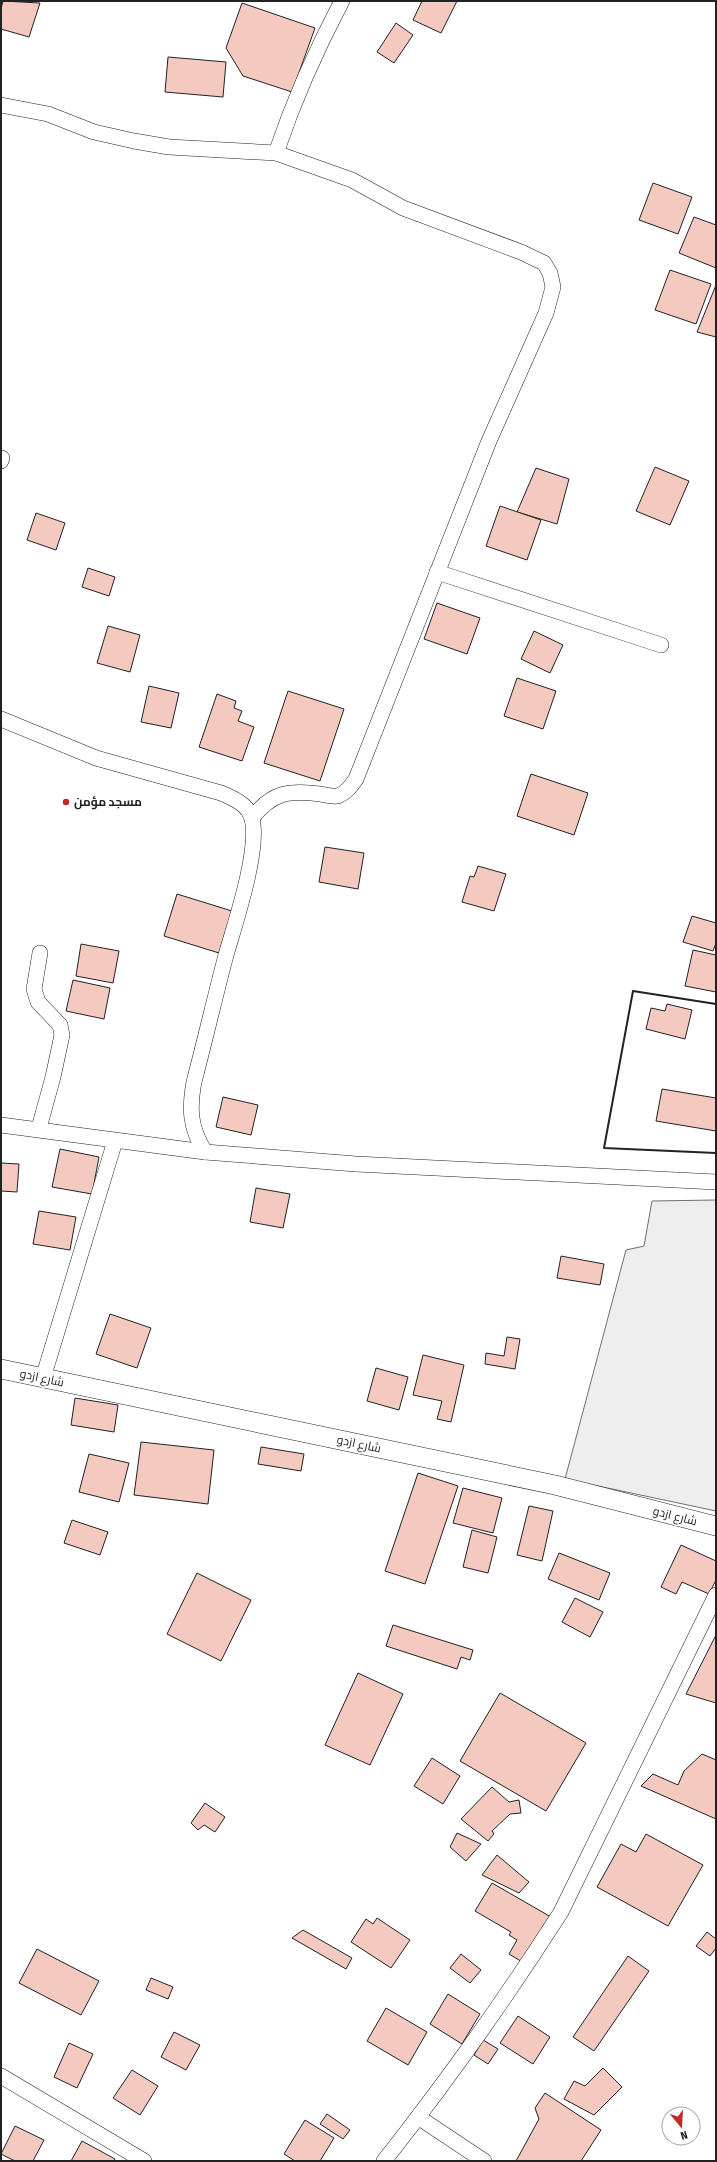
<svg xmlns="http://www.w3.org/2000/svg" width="717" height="2162" viewBox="0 0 717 2162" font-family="'Fira Sans Condensed',Cairo,sans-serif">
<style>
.green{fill:#eee;stroke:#6f6f6f}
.building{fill:#f3c9c0;stroke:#222}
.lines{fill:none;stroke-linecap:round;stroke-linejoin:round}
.minor-casing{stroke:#222;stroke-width:16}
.tertiary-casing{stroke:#222;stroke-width:20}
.minor{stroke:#fff;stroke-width:15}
.tertiary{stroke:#fff;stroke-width:19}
.wall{stroke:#222;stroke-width:2}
.poi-dot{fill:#c62828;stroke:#fff;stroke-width:1.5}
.labels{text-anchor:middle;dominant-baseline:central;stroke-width:3;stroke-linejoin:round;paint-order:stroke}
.poi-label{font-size:12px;font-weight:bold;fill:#222;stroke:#fff;text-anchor:start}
.street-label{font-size:12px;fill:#222;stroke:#fff}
</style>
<rect width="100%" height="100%" fill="#fff"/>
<path class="green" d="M716 1200V1511L565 1479 626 1250 644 1246 652 1201Z"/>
<g class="building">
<path d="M3 1 40 3 29 37 1 29V9Z"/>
<path d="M422 1H457L441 33 413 20Z"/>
<path d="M242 3 315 28 292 92 243 76 226 48Z"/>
<path d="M396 23 413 35 394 63 377 52Z"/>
<path d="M168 57 226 62 223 97 165 92Z"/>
<path d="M653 183 692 197 678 234 639 220Z"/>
<path d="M694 217 716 225V268L679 253Z"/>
<path d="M670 270 711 284 696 324 655 310Z"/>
<path d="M716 285V337L697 332Z"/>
<path d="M655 467 689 481 670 525 636 511Z"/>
<path d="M536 468 569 479 557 524 517 512Z"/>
<path d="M500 506 541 520 527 560 486 546Z"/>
<path d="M36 513 65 523 56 550 27 540Z"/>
<path d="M88 568 115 577 109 596 82 587Z"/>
<path d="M437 603 480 618 467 654 424 639Z"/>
<path d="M108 626 140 635 130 672 97 663Z"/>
<path d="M534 631 563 645 550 673 521 659Z"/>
<path d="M517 678 556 691 543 729 504 716Z"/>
<path d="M149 686 179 693 171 728 141 722Z"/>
<path d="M288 691 344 709 320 781 264 763Z"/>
<path d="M217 694 236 701 234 708 242 711 238 721 254 727 242 761 199 747Z"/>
<path d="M531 774 588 793 574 835 517 816Z"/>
<path d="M325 847 364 853 358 889 319 882Z"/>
<path d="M478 866 506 874 494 911 462 902 470 876 474 877Z"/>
<path d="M177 894 232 911 219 953 164 936Z"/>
<path d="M692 916 716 923V943L713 951 683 942Z"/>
<path d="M81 944 119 951 113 983 76 976Z"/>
<path d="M693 950 716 955V992L685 986Z"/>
<path d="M73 980 110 988 104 1019 66 1011Z"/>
<path d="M667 1004 692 1010 685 1039 646 1029 651 1008 665 1011Z"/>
<path d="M662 1089 716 1098V1131L656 1121Z"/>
<path d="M223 1097 258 1105 251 1135 216 1127Z"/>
<path d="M60 1149 99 1157 92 1194 52 1187Z"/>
<path d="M1 1163 19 1164 17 1192 1 1191Z"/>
<path d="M256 1188 290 1194 283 1228 250 1222Z"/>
<path d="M39 1211 76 1217 70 1250 33 1244Z"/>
<path d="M561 1256 604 1264 600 1285 557 1278Z"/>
<path d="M110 1314 151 1328 137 1368 96 1354Z"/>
<path d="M507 1337 520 1339 515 1369 485 1364 486 1353 504 1356Z"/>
<path d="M423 1355 464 1365 451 1422 437 1419 442 1401 413 1395Z"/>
<path d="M376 1368 408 1377 399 1410 367 1401Z"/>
<path d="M75 1398 118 1405 114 1432 71 1425Z"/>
<path d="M141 1442 214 1450 208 1504 134 1495Z"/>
<path d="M261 1447 304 1454 301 1471 258 1464Z"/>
<path d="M89 1454 129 1463 119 1502 79 1492Z"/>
<path d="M418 1473 458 1486 425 1584 385 1571Z"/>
<path d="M463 1488 502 1498 493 1533 453 1523Z"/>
<path d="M529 1506 553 1511 542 1561 517 1555Z"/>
<path d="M72 1520 108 1532 100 1555 64 1543Z"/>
<path d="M472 1530 497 1537 488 1573 463 1567Z"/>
<path d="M681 1545 716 1561V1580L709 1594 682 1582 676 1594 661 1587Z"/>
<path d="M559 1553 610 1573 599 1600 548 1579Z"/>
<path d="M197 1573 251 1600 221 1661 167 1634Z"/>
<path d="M575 1598 603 1612 590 1637 562 1622Z"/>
<path d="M393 1625 473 1650 470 1660 461 1657 457 1669 386 1646Z"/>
<path d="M716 1635V1703L686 1694Z"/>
<path d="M358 1673 403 1694 370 1765 325 1745Z"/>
<path d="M500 1693 586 1743 546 1811 460 1761Z"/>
<path d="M702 1754 716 1760V1819L641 1786 653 1774 678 1785 684 1771Z"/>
<path d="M432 1758 460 1776 443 1804 414 1786Z"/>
<path d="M492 1787 509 1802 519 1800 521 1813 510 1814 492 1831 494 1834 488 1841 461 1819Z"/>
<path d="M205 1803 225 1817 215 1832 204 1825 198 1830 191 1823Z"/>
<path d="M457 1833 481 1844 466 1861 450 1847Z"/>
<path d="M646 1834 703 1865 668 1926 597 1887 621 1844 636 1852Z"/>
<path d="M497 1855 529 1882 519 1893 482 1875Z"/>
<path d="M492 1883 551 1917 524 1963 509 1954 517 1940 509 1935 511 1932 475 1911Z"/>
<path d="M377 1918 410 1940 391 1968 351 1942 366 1919 373 1924Z"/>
<path d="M303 1930 352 1958 346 1969 292 1938Z"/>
<path d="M707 1932 716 1939V1948L710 1956 696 1946Z"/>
<path d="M37 1949 99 1981 81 2015 19 1983Z"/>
<path d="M461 1954 481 1970 470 1983 450 1968Z"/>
<path d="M628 1956 649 1971 594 2051 573 2037Z"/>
<path d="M151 1978 173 1987 168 1999 146 1990Z"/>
<path d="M448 1994 480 2014 462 2044 430 2024Z"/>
<path d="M386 2008 427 2032 408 2065 367 2041Z"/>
<path d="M518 2016 550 2037 533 2064 500 2043Z"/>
<path d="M174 2032 200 2045 186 2070 161 2057Z"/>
<path d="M483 2040 498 2049 488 2064 474 2055Z"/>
<path d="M69 2043 93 2054 77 2088 54 2077Z"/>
<path d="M603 2068 622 2087 594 2115 564 2099 574 2081 585 2086Z"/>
<path d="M132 2070 158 2086 140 2115 113 2098Z"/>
<path d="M545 2093 601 2130 581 2161H516L539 2119 535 2108Z"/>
<path d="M327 2114 350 2130 343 2139 320 2124Z"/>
<path d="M305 2120 334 2138 320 2161H295L284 2154Z"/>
<path d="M15 2126 44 2140 33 2161H15L1 2154Z"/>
<path d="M82 2141 115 2159 114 2161H71Z"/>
</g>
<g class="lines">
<defs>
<g id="minor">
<path d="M1 105 48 114 94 132 134 141 169 147 276 153 352 180 403 208 521 252 544 263 550 273 553 287 546 313 489 441 356 779C351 786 347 792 338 796 333 797 325 795 320 794 289 790 272 792 252 818"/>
<path d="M276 153C294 100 316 50 342 1"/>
<path d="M1 461 2 458"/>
<path d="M437 572 661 645"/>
<path d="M1 719 96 758 221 793C233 798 249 805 252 819 260 849 235 924 226 955 215 997 205 1040 194 1082 189 1109 190 1128 205 1152"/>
<path d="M1 1125 205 1152 356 1164 716 1182"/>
<path d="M39 1128 53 1077 62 1035 60 1025 38 1002 34 989 40 953"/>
<path d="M43 1378 115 1141"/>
<path d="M1 2076 144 2161"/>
<path d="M418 2117 484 2161"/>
<path d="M384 2161C447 2081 506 1998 561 1912L716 1595"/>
</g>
<path id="tertiary" d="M1 1369 555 1485 716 1526"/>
</defs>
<use href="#minor" class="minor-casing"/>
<use href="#tertiary" class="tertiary-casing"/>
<use href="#minor" class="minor"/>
<use href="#tertiary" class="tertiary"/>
<path class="wall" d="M716 1004 633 991 604 1148 716 1153"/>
</g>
<circle class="poi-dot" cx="66" cy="802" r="4"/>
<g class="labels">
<g class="poi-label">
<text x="74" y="802">مسجد مؤمن</text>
</g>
<g class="street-label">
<text transform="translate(42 1378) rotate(12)">شارع ازدو</text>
<text transform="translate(359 1444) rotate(12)">شارع ازدو</text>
<text transform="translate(675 1516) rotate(14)">شارع ازدو</text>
</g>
</g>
<rect width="717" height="2162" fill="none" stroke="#222222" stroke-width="4"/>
<g transform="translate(681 2126) rotate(162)"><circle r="19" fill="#ffffff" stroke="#a7a7a7"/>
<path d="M0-3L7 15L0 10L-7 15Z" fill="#c62828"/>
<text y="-6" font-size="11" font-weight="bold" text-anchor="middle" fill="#222222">N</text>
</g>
</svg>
